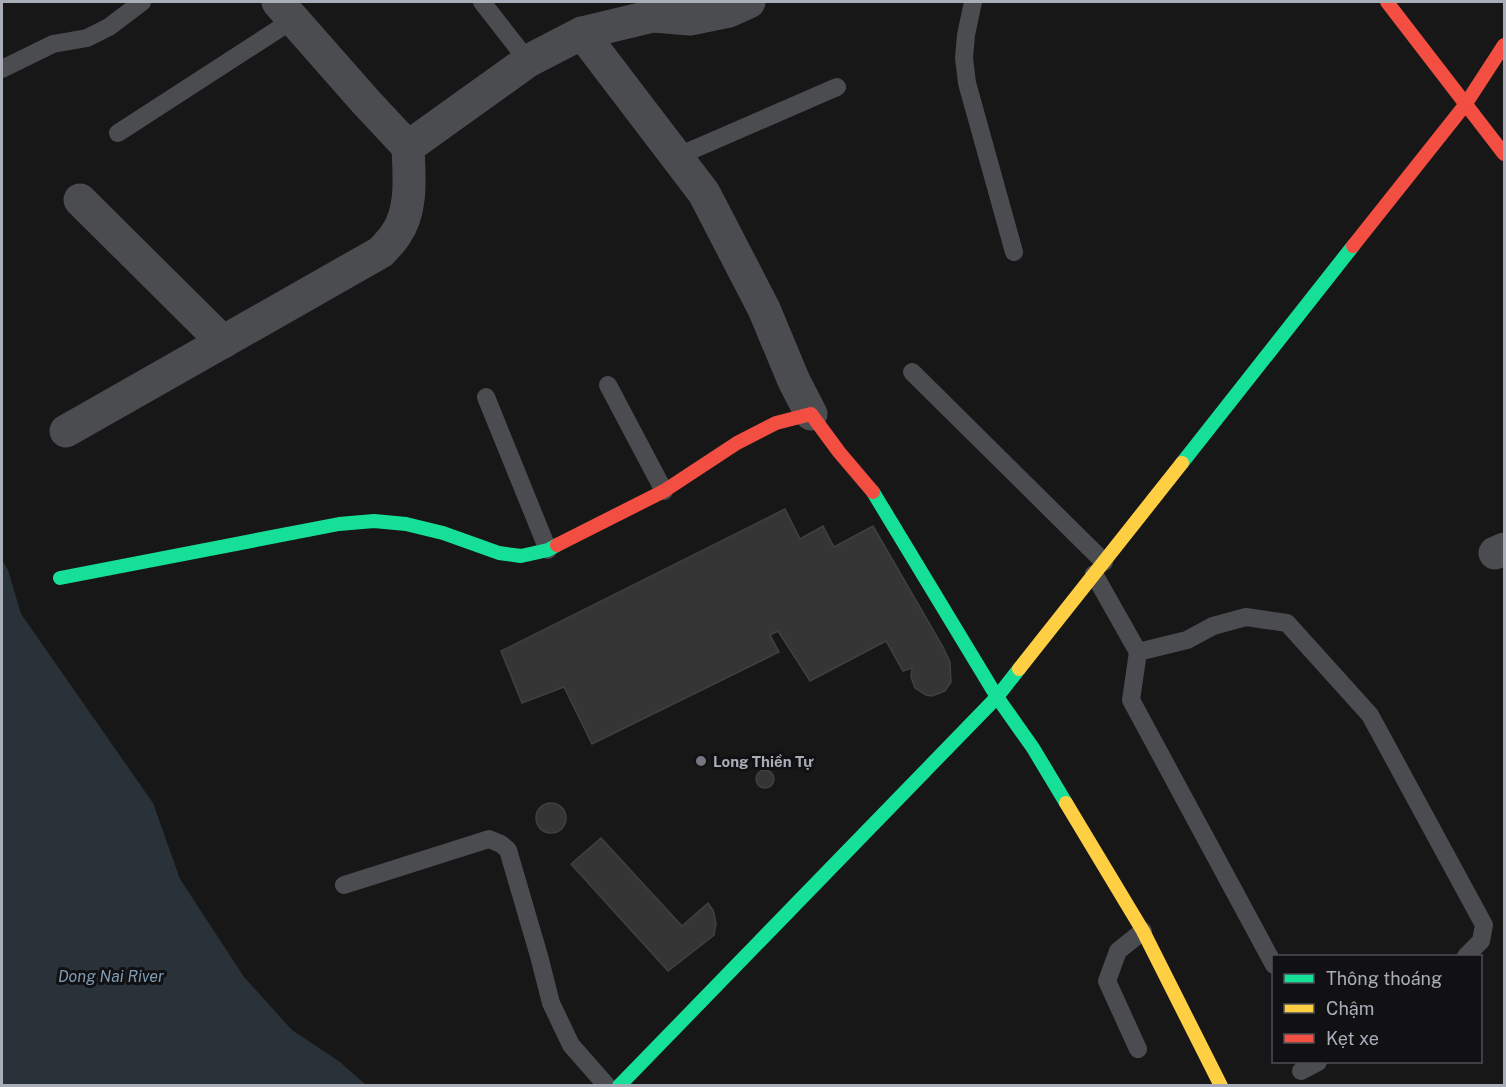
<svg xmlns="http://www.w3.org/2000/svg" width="1506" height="1087" viewBox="0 0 1506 1087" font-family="'Public Sans',sans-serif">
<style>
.water{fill:#2a3239}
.building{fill:#353536;stroke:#3f4043;stroke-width:1.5}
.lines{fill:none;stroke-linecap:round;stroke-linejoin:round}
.lane{stroke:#4b4c50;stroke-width:18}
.street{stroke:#4b4c50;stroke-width:33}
.fast{stroke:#16e098;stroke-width:14}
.slow{stroke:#ffcf43;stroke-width:14}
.jam{stroke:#f24e42;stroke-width:14}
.poi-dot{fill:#757880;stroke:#111113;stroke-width:2}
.labels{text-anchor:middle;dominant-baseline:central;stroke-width:6;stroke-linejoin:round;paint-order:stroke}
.poi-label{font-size:15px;font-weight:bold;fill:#a8adb8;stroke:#111113;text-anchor:start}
.water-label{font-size:16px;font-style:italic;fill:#7f9bb3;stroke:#111113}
</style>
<rect width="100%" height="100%" fill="#171717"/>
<path class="water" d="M2 560 8 570 21 614 153 803 180 879 244 977 292 1030 340 1062 366 1085H2Z"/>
<g class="building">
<path d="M785 509 800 539 823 526 834 547 873 526 943 647 950 662 951 682 945 691 932 696 926 695 915 688 911 677 912 668 903 671 886 641 810 681 778 631 770 635 779 652 592 744 564 687 522 703 501 651Z"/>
<circle cx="765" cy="779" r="9"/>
<circle cx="551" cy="818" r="15"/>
<path d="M601 838 682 926 708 903 713 910 716 923 714 935 668 971 571 864Z"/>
</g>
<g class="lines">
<g class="lane">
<path d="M482 2 528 61"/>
<path d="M973 2 966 35 964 58 967 83 1014 252"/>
<path d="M2 69 53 44 87 38 109 27 142 2"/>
<path d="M118 133 294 19"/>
<path d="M676 157 837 87"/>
<path d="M912 372 1104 562"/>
<path d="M608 385 664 491"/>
<path d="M486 397 548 550"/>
<path d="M1094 574 1138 652 1187 640 1213 626 1246 617 1287 623 1370 715 1484 925 1481 941 1466 956"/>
<path d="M1138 652 1131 700 1274 965"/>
<path d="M344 885 489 839 501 844 508 850 539 956 551 1003 571 1045 607 1086"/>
<path d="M1138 1049 1107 981 1118 951 1143 931"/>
<path d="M1301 1071 1318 1062"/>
</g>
<g class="street">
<path d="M278 2 366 102 408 147 528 61 582 33 653 16 690 19 729 11 749 2"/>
<path d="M582 33 704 193 764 309 794 381 811 414"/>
<path d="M80 200 223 342"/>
<path d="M66 431 381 252C386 246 392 241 396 234 413 210 409 175 408 147"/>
<path d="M1495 553 1504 549"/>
</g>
<g class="fast">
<path d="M1182 463 1353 246"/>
<path d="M873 492 997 697 1033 748 1066 803"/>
<path d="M60 578 339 524 374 521 406 524 443 533 499 553 521 556 548 550 557 545"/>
<path d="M619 1086 997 697 1019 669"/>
</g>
<g class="slow">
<path d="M1019 669 1182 463"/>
<path d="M1066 803 1143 931 1221 1086"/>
</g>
<g class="jam">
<path d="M1387 2 1504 154"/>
<path d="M1353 246 1465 105 1504 45"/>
<path d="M557 545 664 491 737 443 776 423 811 414 839 452 873 492"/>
</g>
</g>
<circle class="poi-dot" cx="701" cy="761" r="6"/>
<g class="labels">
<g class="poi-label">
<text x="713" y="761">Long Thiền Tự</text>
</g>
<g class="water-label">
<text x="111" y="976">Dong Nai River</text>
</g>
</g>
<rect width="1506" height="1087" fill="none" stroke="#a8adb8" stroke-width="6"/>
<rect x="1272" y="955" width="210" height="108" fill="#111113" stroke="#4d4f55" stroke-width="1.5"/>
<rect x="1284" y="974" width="30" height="9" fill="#16e098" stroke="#4d4f55" stroke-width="1.5"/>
<text x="1326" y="985" font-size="18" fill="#a8adb8">Thông thoáng</text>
<rect x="1284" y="1004" width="30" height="9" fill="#ffcf43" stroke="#4d4f55" stroke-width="1.5"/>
<text x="1326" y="1015" font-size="18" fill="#a8adb8">Chậm</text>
<rect x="1284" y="1034" width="30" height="9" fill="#f24e42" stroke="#4d4f55" stroke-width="1.5"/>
<text x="1326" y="1045" font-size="18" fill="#a8adb8">Kẹt xe</text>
</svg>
